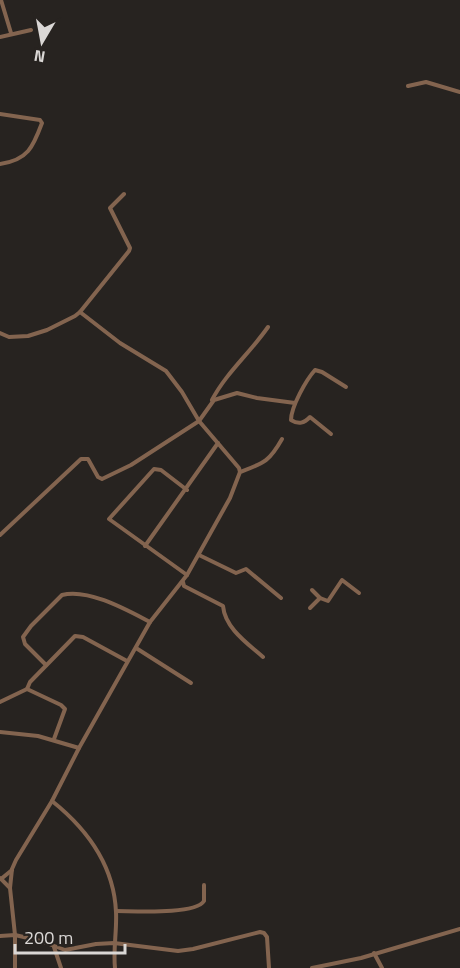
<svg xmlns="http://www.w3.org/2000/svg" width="460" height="968" viewBox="0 0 460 968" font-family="'Titillium Web',sans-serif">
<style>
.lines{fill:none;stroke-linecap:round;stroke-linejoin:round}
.minor{stroke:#83644f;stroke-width:4}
</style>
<rect width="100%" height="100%" fill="#272320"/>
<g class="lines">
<g class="minor">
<path d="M1 0 11 33"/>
<path d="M0 37 31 30"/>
<path d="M408 86 426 82 460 92"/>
<path d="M0 114 40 120 42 123C33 147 28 160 0 164"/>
<path d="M80 312 120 343 166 371 182 392 199 421 239 468 240 472"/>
<path d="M0 333 9 337 28 336 47 330 75 316 80 312 129 251 130 248 110 208 124 194"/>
<path d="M212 400C226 373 250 353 268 327"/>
<path d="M331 434 310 417C304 423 299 425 291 420 291 407 306 380 315 370L322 372 346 387"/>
<path d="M187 490 161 470 154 469 109 519 187 575"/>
<path d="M0 535 81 459H88L98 477 102 479 131 465 199 421 214 400 237 393 257 398 295 403"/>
<path d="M145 546 218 443"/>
<path d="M199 555 236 573 246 569 281 598"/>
<path d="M183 582 184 586 223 606C225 628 247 643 263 657"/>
<path d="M312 590 320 598 328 601 342 580 359 593"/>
<path d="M310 608 320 598"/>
<path d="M136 648 191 683"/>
<path d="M46 665 25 644 23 637 31 626 62 595C88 588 127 610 150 622"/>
<path d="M27 689 61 705 65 709 54 739"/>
<path d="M0 702 27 689 30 682 75 636 83 637 127 661"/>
<path d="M0 732 38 736 79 748"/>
<path d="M52 801C87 829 114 866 116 912 117 931 113 949 115 968"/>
<path d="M0 878 10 888 15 935V968"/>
<path d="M1 879 12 870"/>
<path d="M10 888 12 869 16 860 52 801 79 748 150 622 187 575 230 498 240 472C264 463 269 462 282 439"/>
<path d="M116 911C134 911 195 915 204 901V885"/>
<path d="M0 936 15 935 41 941 65 950 96 944 114 943 178 951 193 949 260 932 264 933 267 937 269 968"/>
<path d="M54 947 61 968"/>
<path d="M374 953 382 968"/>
<path d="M312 968 361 958 460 929"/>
</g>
</g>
<g transform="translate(42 42) rotate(190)" stroke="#272320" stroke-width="4.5" paint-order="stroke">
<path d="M0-4.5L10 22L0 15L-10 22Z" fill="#dad7d5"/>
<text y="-9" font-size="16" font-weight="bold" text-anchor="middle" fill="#dad7d5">N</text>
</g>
<path d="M15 944v9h110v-9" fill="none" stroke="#dad7d5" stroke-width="3"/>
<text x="24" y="944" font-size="18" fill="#dad7d5" stroke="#272320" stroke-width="4.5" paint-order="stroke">200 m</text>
</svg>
